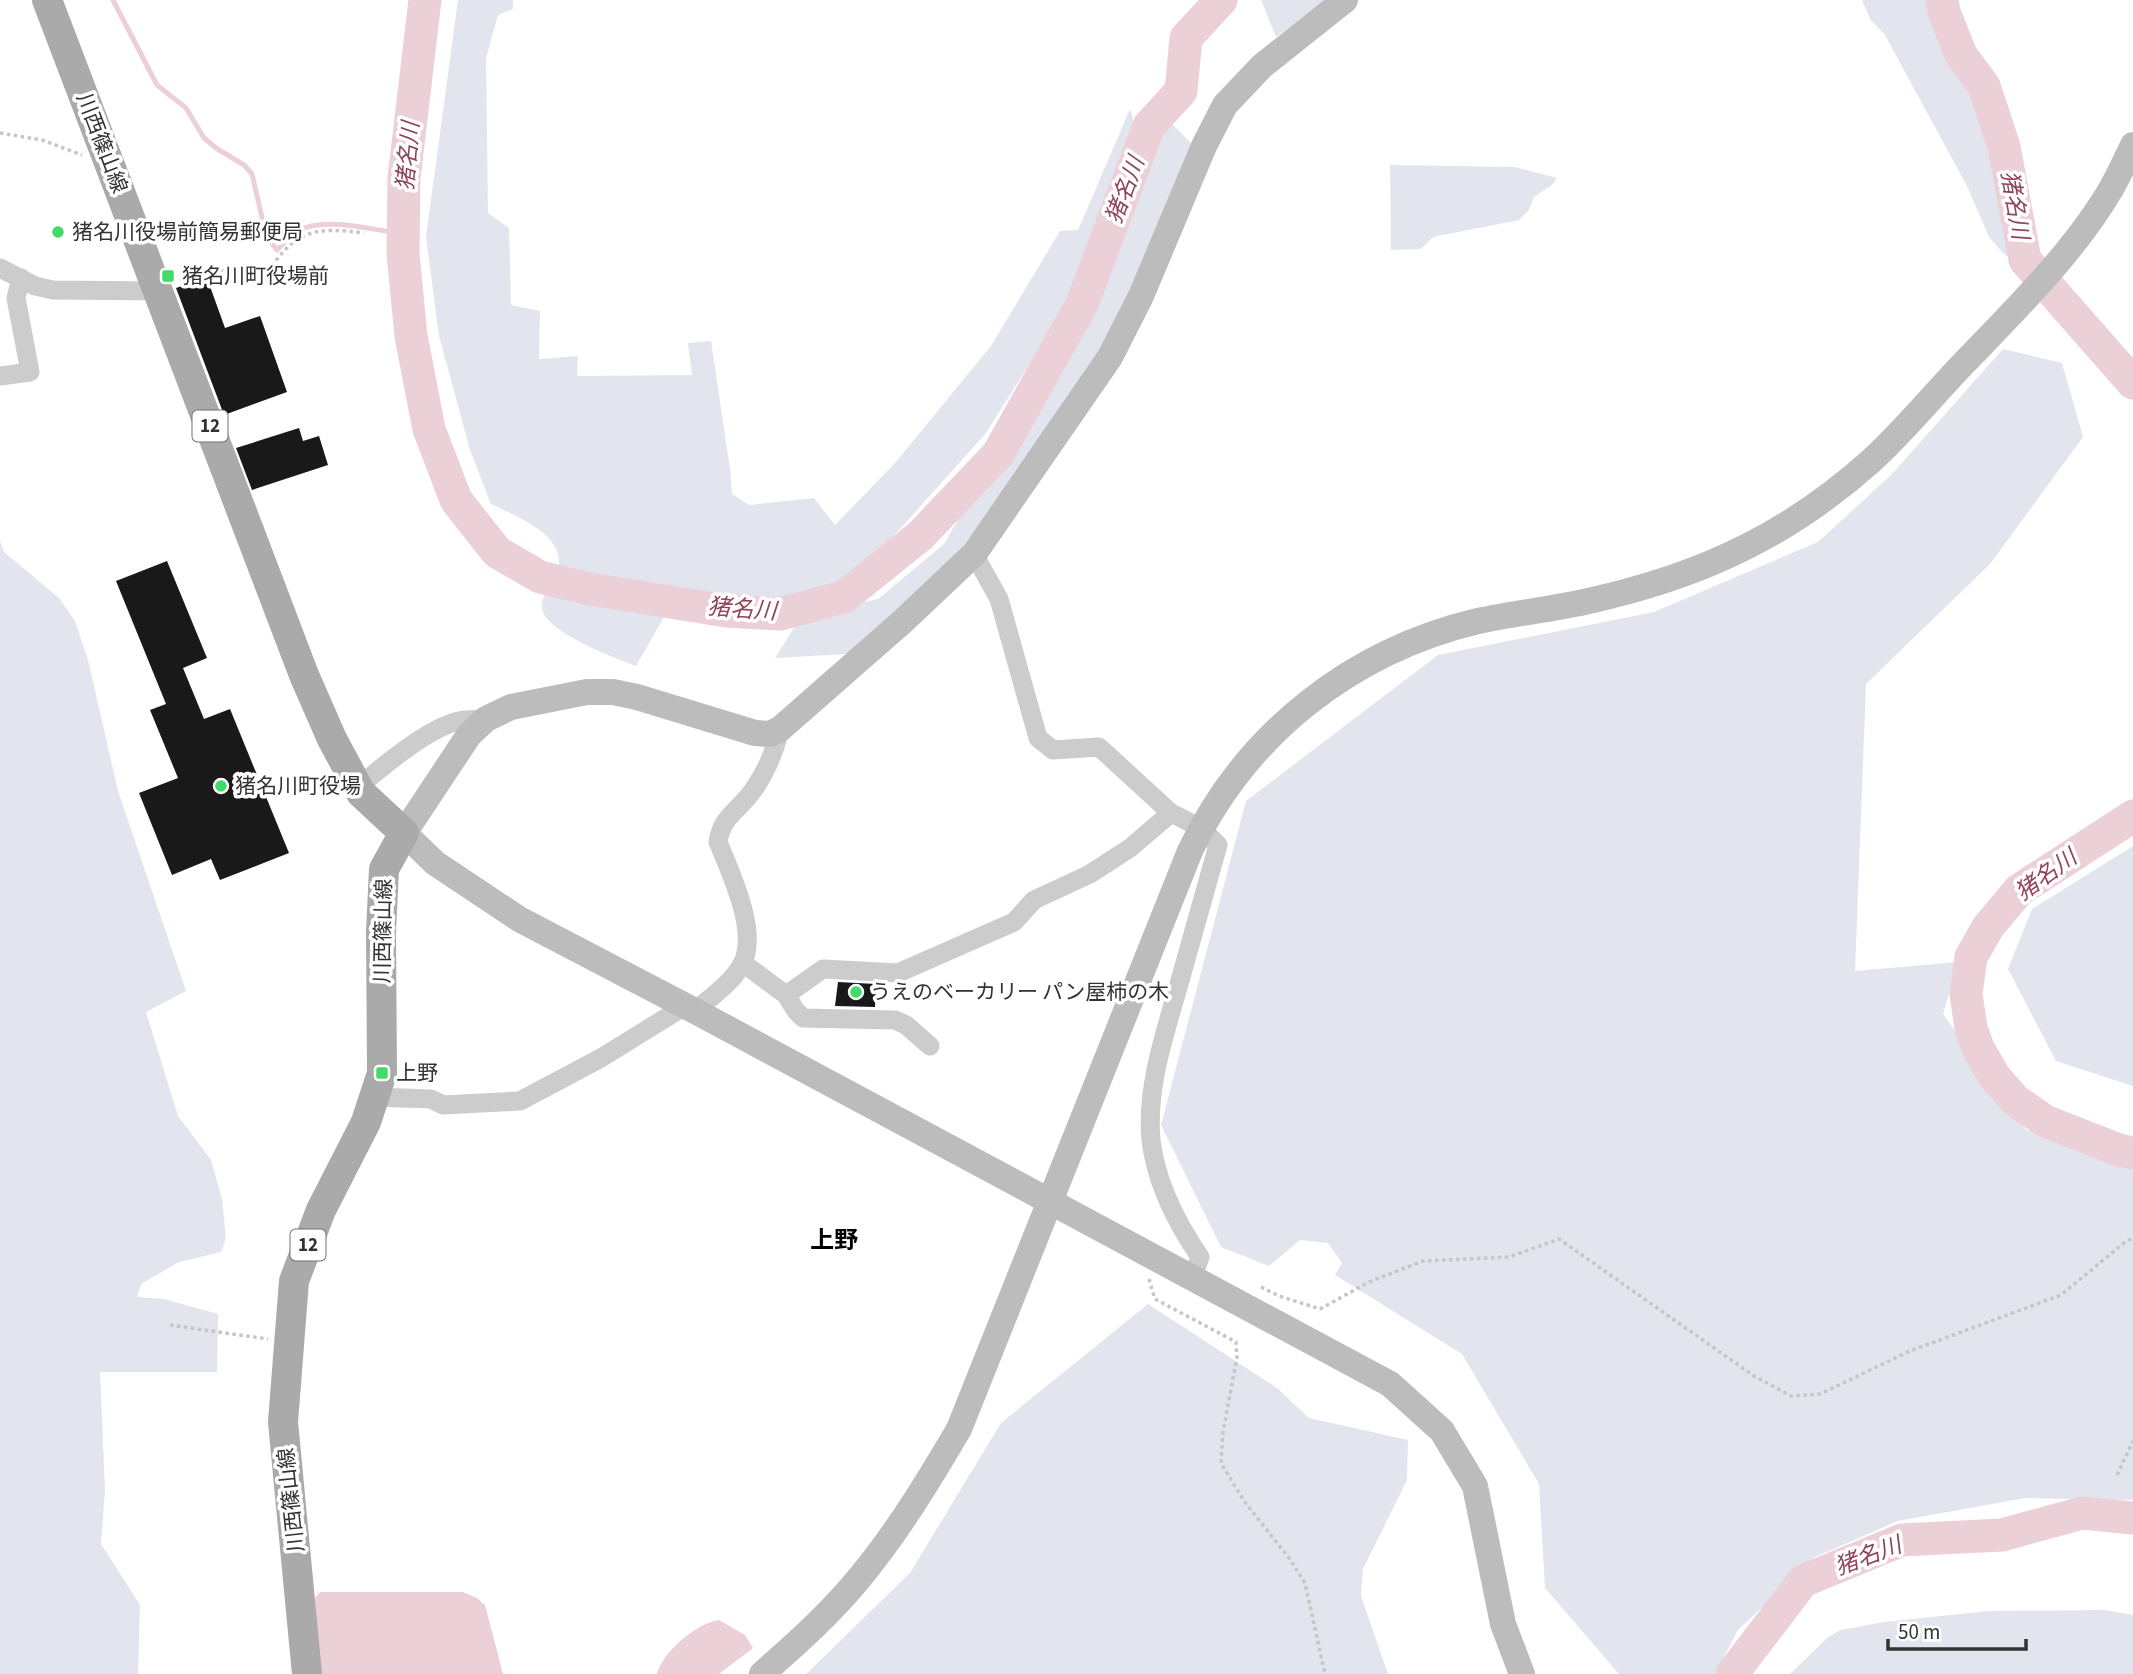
<svg xmlns="http://www.w3.org/2000/svg" width="2133" height="1674" viewBox="0 0 2133 1674" font-family="'Source Sans 3','Noto Sans JP',sans-serif">
<style>
.green{fill:#e2e5ee}
.water{fill:#ecd0d8}
.lines{fill:none;stroke-linecap:round;stroke-linejoin:round}
.stream{stroke:#ecd0d8;stroke-width:5}
.river{stroke:#ecd0d8;stroke-width:33}
.building{fill:#191919}
.path{stroke:#c6c6c6;stroke-width:3.5;stroke-dasharray:3.5 3.5;stroke-linecap:butt}
.street{stroke:#ccc;stroke-width:19}
.secondary{stroke:#bcbcbc;stroke-width:26}
.primary{stroke:#aaa;stroke-width:30}
.poi-dot{fill:#43da69;stroke:#fff;stroke-width:2.5}
.labels{text-anchor:middle;dominant-baseline:central;stroke-width:7;stroke-linejoin:round;paint-order:stroke}
.shield{fill:#fff;stroke:#707070;stroke-width:2}
.shield-label{font-size:19px;font-weight:bold;fill:#323232}
.street-label{font-size:21px;fill:#323232;stroke:#fff}
.poi-label{font-size:21px;fill:#323232;stroke:#fff;text-anchor:start}
.water-label{font-size:23px;font-style:italic;fill:#90445a;stroke:#fff}
.quarter-label{font-size:24px;font-weight:bold;fill:#000;stroke:#fff}
</style>
<rect width="100%" height="100%" fill="#fff"/>
<g class="green">
<path d="M458 0H513V9L498 15 486 58 488 213 509 228 511 305 540 311 539 359 578 356 577 376 692 375 688 343 711 341 730 469 732 494 749 505 814 498 835 525 895 463 991 346 1060 231 1078 230 1130 109 1134 122 1119 174 1074 293 986 433 857 577 775 608 676 596 636 666C615 658 547 633 542 609 540 600 549 587 553 579 554 575 558 569 559 564 562 533 513 515 491 504L470 450 439 336 426 237Z"/>
<path d="M1261 0H1326L1276 37Z"/>
<path d="M1862 0H1929L1936 24 1974 95 2004 183 2017 261 2004 254 1989 237 1968 188 1885 35 1870 19Z"/>
<path d="M1168 120 1195 147 1113 337 956 556 876 631 846 654 775 658 799 620 814 613 878 599 944 544 970 499 1019 442 1100 294 1163 127Z"/>
<path d="M1390 165 1515 167 1557 178 1553 184 1534 197 1529 210 1519 220 1438 236 1432 238 1421 249 1391 250Z"/>
<path d="M2003 349 2062 363 2083 437 1990 564 1866 684 1855 971 1958 962 1943 1014 2026 1130 2133 1162V1500L2025 1498 1898 1521 1815 1557 1738 1630 1715 1674H1619L1545 1588 1539 1484 1462 1354 1335 1275 1342 1263 1328 1243 1300 1240 1269 1266 1221 1247 1161 1125 1246 801 1438 655 1654 612 1818 542 1892 474Z"/>
<path d="M0 541 4 552 59 598 75 621 88 660 118 791 186 991 146 1012 178 1116 211 1160 222 1199 226 1239 221 1252 179 1262 141 1284 137 1297 164 1299 218 1314 217 1372H100L105 1490 101 1544 140 1605 138 1674H0Z"/>
<path d="M2133 846V1086L2056 1061 2008 969 2032 909Z"/>
<path d="M1148 1304 1277 1388 1309 1418 1408 1440 1407 1480 1363 1569 1361 1596 1388 1674H806L910 1573 1001 1423Z"/>
<path d="M2105 1610 2133 1615V1674H1790L1827 1638 1840 1630 1884 1622 1989 1611Z"/>
</g>
<g class="water">
<path d="M320 1592H463L477 1598 485 1605 503 1674H318L315 1598Z"/>
<path d="M719 1620 745 1635 753 1648 719 1674H657C661 1653 698 1622 719 1620Z"/>
</g>
<g class="lines">
<path class="stream" d="M113 0 157 85 186 108 204 138 216 148 244 165 252 174 266 235 277 250C283 244 290 236 298 231 323 216 375 230 403 234"/>
<g class="river">
<path d="M425 0 404 178 403 254 411 336 429 429 456 500 497 552 540 577 590 589 726 611 780 614 844 597 921 535 998 454 1082 304 1149 126 1181 91 1186 38 1221 0"/>
<path d="M1942 0 1944 12 1961 55 1984 86 2004 147 2025 260 2133 383"/>
<path d="M2133 816 2019 890 1988 927 1971 957 1966 994 1971 1028 1978 1048 1994 1076 2015 1100 2045 1121 2119 1150 2133 1153"/>
<path d="M1732 1674 1803 1581 1902 1540 2002 1535 2082 1513 2133 1518"/>
</g>
</g>
<g class="building">
<path d="M207 278 225 328 260 316 287 392 224 415 176 288Z"/>
<path d="M299 428 303 441 319 436 328 465 252 490 236 448Z"/>
<path d="M167 561 207 658 183 668 204 719 230 709 289 853 220 880 211 859 172 875 139 793 178 778 150 710 166 704 116 581Z"/>
<path d="M838 982 876 984 875 1007 835 1006Z"/>
</g>
<g class="lines">
<g class="path">
<path d="M0 133 42 140 82 155"/>
<path d="M180 281 213 269 259 275 268 272C296 229 316 227 364 233"/>
<path d="M1149 1279 1155 1299 1236 1342 1237 1357 1223 1432 1221 1463 1244 1501 1289 1558 1305 1583 1325 1674"/>
<path d="M1261 1287 1279 1296 1320 1309 1369 1282 1423 1261 1509 1257 1559 1239 1754 1376 1791 1396 1820 1394 1910 1351 2061 1295 2125 1242 2133 1238"/>
<path d="M170 1325 268 1339"/>
<path d="M2117 1475 2133 1441"/>
</g>
<g class="street">
<path d="M0 268 35 286 53 290 159 291"/>
<path d="M0 376 30 372 16 298 21 278"/>
<path d="M974 554 999 599 1038 738 1053 750 1099 747 1171 813 1201 828 1218 845C1205 892 1192 938 1179 984 1165 1033 1146 1088 1151 1140 1156 1183 1176 1222 1200 1257L1192 1279"/>
<path d="M358 787C382 767 429 727 459 721 468 719 477 720 486 719"/>
<path d="M743 963 786 995 796 1011 803 1018 895 1020 906 1025 930 1046"/>
<path d="M786 995 823 969 898 973 1014 922 1034 900 1090 874 1130 848 1171 813"/>
<path d="M695 1011C711 997 732 983 742 964 759 932 731 874 718 842 722 815 740 810 754 789 767 770 775 751 780 729"/>
<path d="M374 1097 431 1099 443 1105 520 1101 601 1058 685 1006"/>
</g>
<g class="secondary">
<path d="M1345 0 1262 66 1225 105 1204 146 1141 296 1110 357 974 554 902 622 780 729 770 734 755 733 637 697 613 692H587L511 707 486 719 469 735 404 833 435 863 519 919 695 1011 1390 1384 1442 1431 1475 1486 1503 1624 1522 1674"/>
<path d="M762 1674C797 1643 832 1612 861 1576 898 1531 929 1480 959 1429L1190 851C1246 734 1351 651 1478 621 1516 613 1555 609 1593 600 1632 591 1673 579 1711 563 1769 539 1824 503 1871 461 1904 431 1933 395 1964 363 2015 310 2074 252 2111 189 2119 175 2126 160 2133 145"/>
</g>
<path class="primary" d="M47 0 304 675 332 739 361 793 404 833 384 869 381 932 382 1073 366 1122 321 1210 294 1281 283 1422 307 1674"/>
</g>
<g class="poi-dot">
<circle cx="58" cy="232" r="7"/>
<rect x="161" y="269" width="14" height="14" rx="3.5"/>
<circle cx="221" cy="786" r="7"/>
<circle cx="856" cy="992" r="7"/>
<rect x="375" y="1066" width="14" height="14" rx="3.5"/>
</g>
<g class="labels">
<g class="shield">
<rect x="192.5" y="410.5" width="35" height="31" rx="5"/>
<rect x="290.5" y="1229.5" width="35" height="31" rx="5"/>
</g>
<g class="shield-label">
<text x="210" y="426">12</text>
<text x="308" y="1245">12</text>
</g>
<g class="street-label">
<text transform="translate(102 143) rotate(69)">川西篠山線</text>
<text transform="translate(383 931) rotate(-89)">川西篠山線</text>
<text transform="translate(291 1500) rotate(-96)">川西篠山線</text>
</g>
<g class="poi-label">
<text x="72" y="232">猪名川役場前簡易郵便局</text>
<text x="182" y="276">猪名川町役場前</text>
<text x="235" y="786">猪名川町役場</text>
<text x="870" y="992">うえのベーカリー パン屋柿の木</text>
<text x="396" y="1073">上野</text>
</g>
<g class="water-label">
<text transform="translate(408 156) rotate(-85)">猪名川</text>
<text transform="translate(1125 190) rotate(-69)">猪名川</text>
<text transform="translate(2015 205) rotate(80)">猪名川</text>
<text transform="translate(742 609) rotate(4)">猪名川</text>
<text transform="translate(2046 875) rotate(-36)">猪名川</text>
<text transform="translate(1868 1556) rotate(-21)">猪名川</text>
</g>
<g class="quarter-label">
<text x="834" y="1240">上野</text>
</g>
</g>
<path d="M1888 1639v10h138v-10" fill="none" stroke="#323232" stroke-width="3.5"/>
<text x="1898" y="1639" font-size="21" fill="#323232" stroke="#ffffff" stroke-width="5" paint-order="stroke">50 m</text>
</svg>
